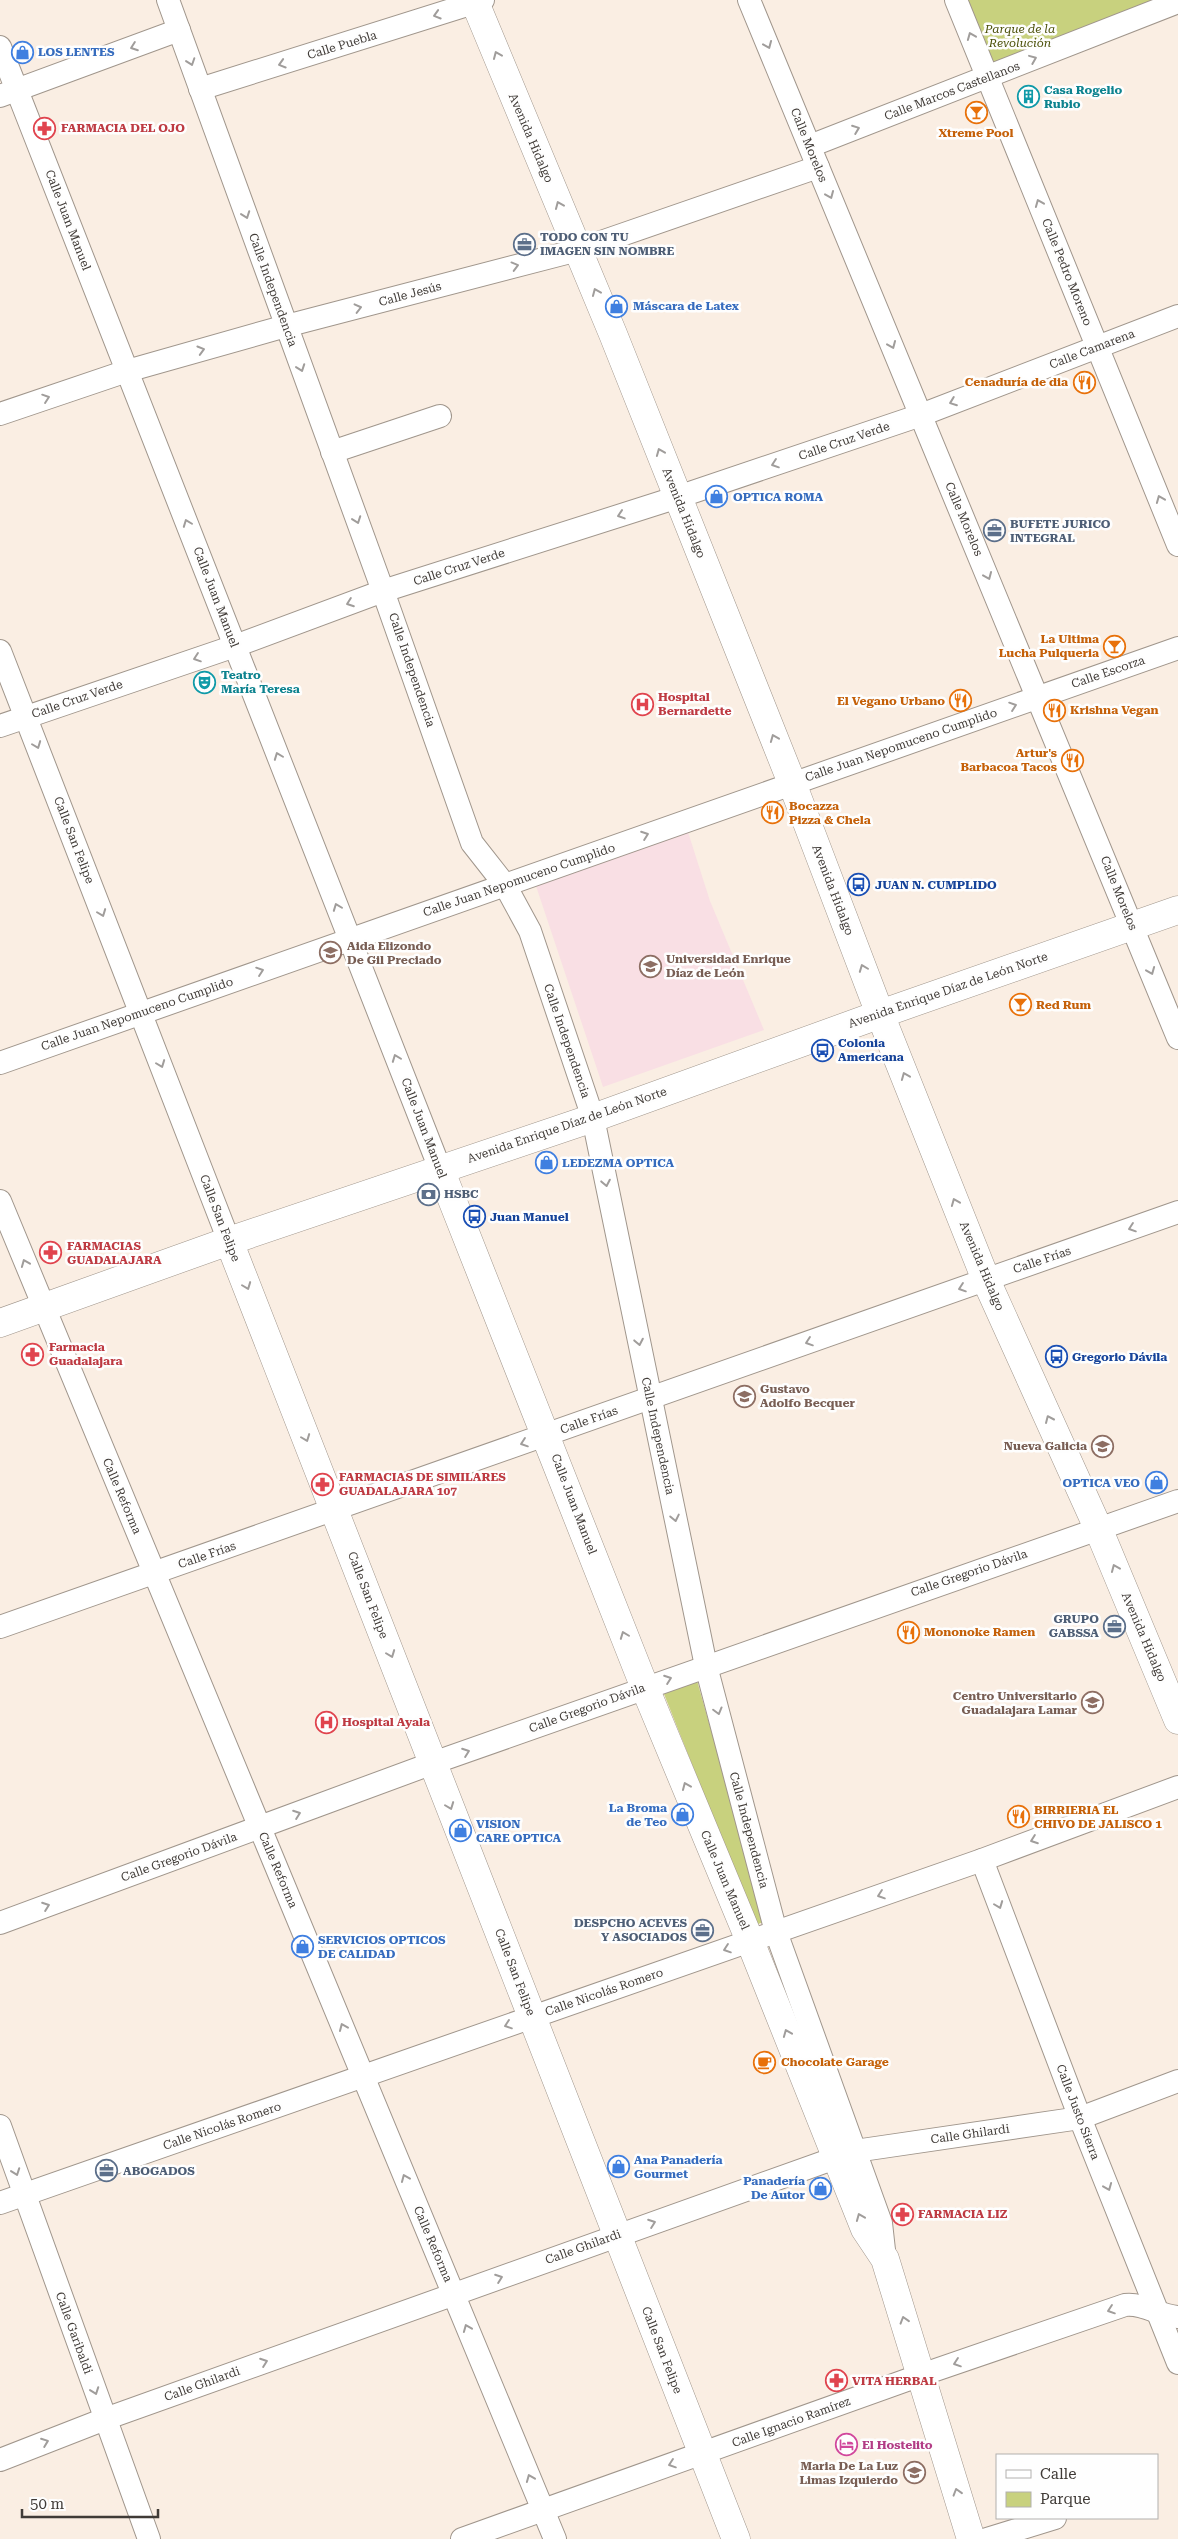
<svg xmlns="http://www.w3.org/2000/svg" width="1178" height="2539" viewBox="0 0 1178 2539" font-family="'Roboto Serif',serif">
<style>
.education{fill:#f9dfe4}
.green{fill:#c8d17e}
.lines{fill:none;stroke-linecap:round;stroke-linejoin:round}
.minor-casing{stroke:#a0968c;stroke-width:24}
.major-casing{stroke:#a0968c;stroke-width:29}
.minor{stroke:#fff;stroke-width:22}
.major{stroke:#fff;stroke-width:28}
.oneway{stroke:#a09d9b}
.labels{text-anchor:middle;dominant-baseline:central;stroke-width:5;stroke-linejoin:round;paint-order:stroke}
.park-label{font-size:12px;font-style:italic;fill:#4d520b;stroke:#fefefe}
.street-label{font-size:12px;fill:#403b37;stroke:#fefefe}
.shop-label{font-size:12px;font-weight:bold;fill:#366cbe;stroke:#fefefe;text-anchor:start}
.culture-label{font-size:12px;font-weight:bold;fill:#0d838f;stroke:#fefefe;text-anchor:start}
.health-label{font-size:12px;font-weight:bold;fill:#be3a42;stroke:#fefefe;text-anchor:start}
.food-label{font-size:12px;font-weight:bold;fill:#c56008;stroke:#fefefe;text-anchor:start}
.service-label{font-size:12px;font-weight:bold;fill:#4e5e75;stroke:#fefefe;text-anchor:start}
.transit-label{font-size:12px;font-weight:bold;fill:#164399;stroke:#fefefe;text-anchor:start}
.education-label{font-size:12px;font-weight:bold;fill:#785e54;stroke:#fefefe;text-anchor:start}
.hotel-label{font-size:12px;font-weight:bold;fill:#b23c85;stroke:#fefefe;text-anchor:start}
</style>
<rect width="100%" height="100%" fill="#faeee3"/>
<path class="education" d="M688 832 710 901 764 1030 603 1087 535 883Z"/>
<g class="green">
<path d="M966 0H1178V11L999 84Z"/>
<path d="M696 1677 765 1921 756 1925 662 1689Z"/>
</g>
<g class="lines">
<defs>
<g id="minor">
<path d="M168 0 383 591 472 843 505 885 530 931 593 1118 706 1666 776 1932 881 2223 885 2259"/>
<path d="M749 0 1178 1038"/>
<path d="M956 0 1178 545"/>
<path d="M0 47 440 1169"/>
<path d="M200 89 483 0"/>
<path d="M0 96 179 30"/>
<path d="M810 146 1178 2"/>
<path d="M0 414 127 371 286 326 578 250 818 167"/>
<path d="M332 452 440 416"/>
<path d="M0 651 229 1241"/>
<path d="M0 726 235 646 383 591 678 497 921 415 1178 316"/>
<path d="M0 1063 1178 648"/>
<path d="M0 1201 555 2539"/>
<path d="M0 1627 1178 1212"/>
<path d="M982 1860 1080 2118 1178 2363"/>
<path d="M0 1923 433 1763 1178 1501"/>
<path d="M0 2126 149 2539"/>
<path d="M0 2203 982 1860 1178 1787"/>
<path d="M0 2460 105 2419 855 2151 1080 2118 1178 2081"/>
<path d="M462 2539 921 2375 1125 2305C1145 2303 1159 2316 1178 2317"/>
<path d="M987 2539 1055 2518"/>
</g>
<g id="major">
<path d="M474 0 613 334 792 783 880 1014 986 1280 1098 1528 1178 1720"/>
<path d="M440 1169 645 1688 750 1941 865 2229 885 2259 971 2539"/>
<path d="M229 1241 736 2539"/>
<path d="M0 1323 229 1241 593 1118 889 1011 1178 910"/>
</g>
</defs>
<use href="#minor" class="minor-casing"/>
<use href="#major" class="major-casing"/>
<use href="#minor" class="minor"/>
<use href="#major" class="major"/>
</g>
<defs><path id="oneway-chevron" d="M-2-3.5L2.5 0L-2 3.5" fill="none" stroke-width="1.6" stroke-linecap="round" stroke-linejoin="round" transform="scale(1.25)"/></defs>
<g class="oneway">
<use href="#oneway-chevron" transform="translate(437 15) rotate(163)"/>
<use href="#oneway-chevron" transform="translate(971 36) rotate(-112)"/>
<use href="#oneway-chevron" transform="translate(768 45) rotate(67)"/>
<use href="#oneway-chevron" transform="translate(134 47) rotate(160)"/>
<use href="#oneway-chevron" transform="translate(497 55) rotate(-113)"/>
<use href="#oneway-chevron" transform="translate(1033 59) rotate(-22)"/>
<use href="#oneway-chevron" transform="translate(191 62) rotate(71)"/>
<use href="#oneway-chevron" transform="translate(282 64) rotate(163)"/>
<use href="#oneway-chevron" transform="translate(856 129) rotate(-21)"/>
<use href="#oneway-chevron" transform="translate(830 195) rotate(67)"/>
<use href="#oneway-chevron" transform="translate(1039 203) rotate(-112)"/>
<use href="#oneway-chevron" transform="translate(559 205) rotate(-113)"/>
<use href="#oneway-chevron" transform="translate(246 215) rotate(70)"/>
<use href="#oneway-chevron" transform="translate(515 266) rotate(-15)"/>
<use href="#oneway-chevron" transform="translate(596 292) rotate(-113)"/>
<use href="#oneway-chevron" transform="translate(358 308) rotate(-14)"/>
<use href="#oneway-chevron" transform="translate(892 345) rotate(67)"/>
<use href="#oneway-chevron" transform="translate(201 350) rotate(-16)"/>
<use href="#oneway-chevron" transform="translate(301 368) rotate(70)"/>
<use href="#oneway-chevron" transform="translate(46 398) rotate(-19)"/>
<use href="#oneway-chevron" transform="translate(953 402) rotate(159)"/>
<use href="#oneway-chevron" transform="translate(660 452) rotate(-112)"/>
<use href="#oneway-chevron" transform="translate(775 464) rotate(161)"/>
<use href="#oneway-chevron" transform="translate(1160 499) rotate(-112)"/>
<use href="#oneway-chevron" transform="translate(621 515) rotate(162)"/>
<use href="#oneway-chevron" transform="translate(357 520) rotate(70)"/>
<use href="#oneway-chevron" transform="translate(187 523) rotate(-111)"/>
<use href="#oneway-chevron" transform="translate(988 576) rotate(67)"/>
<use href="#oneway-chevron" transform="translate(350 603) rotate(160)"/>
<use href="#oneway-chevron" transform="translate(197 658) rotate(161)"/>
<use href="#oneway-chevron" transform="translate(1013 706) rotate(-19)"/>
<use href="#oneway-chevron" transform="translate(774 738) rotate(-112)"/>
<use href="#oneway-chevron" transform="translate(37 745) rotate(69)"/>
<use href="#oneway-chevron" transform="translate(278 756) rotate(-111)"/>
<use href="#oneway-chevron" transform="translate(645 835) rotate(-20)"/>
<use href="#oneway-chevron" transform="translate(337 907) rotate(-111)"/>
<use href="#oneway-chevron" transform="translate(102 913) rotate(69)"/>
<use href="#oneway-chevron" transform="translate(863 968) rotate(-111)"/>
<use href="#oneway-chevron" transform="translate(260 971) rotate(-19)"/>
<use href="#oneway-chevron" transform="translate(1151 971) rotate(68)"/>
<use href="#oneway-chevron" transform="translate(396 1058) rotate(-111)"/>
<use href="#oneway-chevron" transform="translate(161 1064) rotate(69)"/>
<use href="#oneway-chevron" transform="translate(905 1076) rotate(-112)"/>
<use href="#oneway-chevron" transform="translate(606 1183) rotate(79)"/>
<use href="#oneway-chevron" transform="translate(955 1202) rotate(-112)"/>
<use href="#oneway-chevron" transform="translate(1132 1228) rotate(161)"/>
<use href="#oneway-chevron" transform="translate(25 1263) rotate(-112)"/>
<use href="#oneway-chevron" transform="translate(247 1286) rotate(69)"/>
<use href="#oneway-chevron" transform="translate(962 1288) rotate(161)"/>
<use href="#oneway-chevron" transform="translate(639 1342) rotate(79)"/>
<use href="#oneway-chevron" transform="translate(809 1342) rotate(161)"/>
<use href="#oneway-chevron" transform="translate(1049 1419) rotate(-114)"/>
<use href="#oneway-chevron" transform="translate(306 1438) rotate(69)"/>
<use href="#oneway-chevron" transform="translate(524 1443) rotate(161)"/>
<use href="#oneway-chevron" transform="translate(675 1518) rotate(78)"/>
<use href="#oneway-chevron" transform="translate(1115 1568) rotate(-113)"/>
<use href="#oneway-chevron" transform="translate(624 1635) rotate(-111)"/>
<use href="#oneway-chevron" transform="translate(391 1654) rotate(69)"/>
<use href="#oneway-chevron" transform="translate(668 1679) rotate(-20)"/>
<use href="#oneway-chevron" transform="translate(718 1711) rotate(75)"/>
<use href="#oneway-chevron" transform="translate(466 1752) rotate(-20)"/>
<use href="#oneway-chevron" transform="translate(686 1786) rotate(-113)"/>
<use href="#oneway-chevron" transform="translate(450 1806) rotate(69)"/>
<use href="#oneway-chevron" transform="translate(297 1814) rotate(-20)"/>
<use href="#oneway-chevron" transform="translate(1034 1840) rotate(160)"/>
<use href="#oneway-chevron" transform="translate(881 1895) rotate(161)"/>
<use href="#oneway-chevron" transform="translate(999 1905) rotate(69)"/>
<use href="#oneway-chevron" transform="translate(46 1906) rotate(-20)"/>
<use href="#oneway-chevron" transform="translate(727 1949) rotate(161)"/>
<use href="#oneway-chevron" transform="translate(508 2025) rotate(161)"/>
<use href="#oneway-chevron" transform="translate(343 2027) rotate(-113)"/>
<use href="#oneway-chevron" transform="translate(787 2033) rotate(-112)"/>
<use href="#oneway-chevron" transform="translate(16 2172) rotate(70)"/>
<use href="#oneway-chevron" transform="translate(405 2178) rotate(-113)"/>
<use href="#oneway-chevron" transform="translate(1108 2187) rotate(68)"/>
<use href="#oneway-chevron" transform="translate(860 2217) rotate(-112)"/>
<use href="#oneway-chevron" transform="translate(652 2223) rotate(-20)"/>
<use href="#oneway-chevron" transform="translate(499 2278) rotate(-20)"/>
<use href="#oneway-chevron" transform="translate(1111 2310) rotate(161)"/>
<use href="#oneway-chevron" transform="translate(904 2320) rotate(-107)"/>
<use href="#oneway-chevron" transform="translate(467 2328) rotate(-112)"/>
<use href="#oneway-chevron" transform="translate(264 2362) rotate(-20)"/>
<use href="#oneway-chevron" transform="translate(957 2363) rotate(161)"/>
<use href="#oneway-chevron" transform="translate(95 2391) rotate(70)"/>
<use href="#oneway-chevron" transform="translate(45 2442) rotate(-21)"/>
<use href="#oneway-chevron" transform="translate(672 2464) rotate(161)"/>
<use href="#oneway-chevron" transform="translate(530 2478) rotate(-112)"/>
<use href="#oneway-chevron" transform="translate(957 2492) rotate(-107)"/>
</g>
<defs>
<symbol id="shop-ring" viewBox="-11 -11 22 22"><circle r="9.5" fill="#fefefe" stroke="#3f7fe0" stroke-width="1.5"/><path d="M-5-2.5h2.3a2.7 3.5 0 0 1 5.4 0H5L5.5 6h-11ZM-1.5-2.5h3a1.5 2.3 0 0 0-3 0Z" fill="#3f7fe0"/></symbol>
<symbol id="building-ring" viewBox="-11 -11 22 22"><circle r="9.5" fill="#fefefe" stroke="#0f9aa8" stroke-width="1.5"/><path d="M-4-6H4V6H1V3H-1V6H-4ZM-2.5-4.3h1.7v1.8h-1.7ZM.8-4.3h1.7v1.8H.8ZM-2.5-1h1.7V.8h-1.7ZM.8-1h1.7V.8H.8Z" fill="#0f9aa8"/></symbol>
<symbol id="bar-ring" viewBox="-11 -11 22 22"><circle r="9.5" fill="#fefefe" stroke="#e8710a" stroke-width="1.5"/><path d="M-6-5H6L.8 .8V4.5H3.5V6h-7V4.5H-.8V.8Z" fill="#e8710a"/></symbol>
<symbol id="pharmacy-ring" viewBox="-11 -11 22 22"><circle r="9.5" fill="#fefefe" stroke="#e0444e" stroke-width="1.5"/><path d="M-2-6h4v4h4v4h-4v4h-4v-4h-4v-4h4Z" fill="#e0444e"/></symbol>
<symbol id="office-ring" viewBox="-11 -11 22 22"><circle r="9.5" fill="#fefefe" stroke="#5c6f8a" stroke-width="1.5"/><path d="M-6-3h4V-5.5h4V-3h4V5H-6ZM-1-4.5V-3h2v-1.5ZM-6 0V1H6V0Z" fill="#5c6f8a"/></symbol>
<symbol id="restaurant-ring" viewBox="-11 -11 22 22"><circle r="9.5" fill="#fefefe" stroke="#e8710a" stroke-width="1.5"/><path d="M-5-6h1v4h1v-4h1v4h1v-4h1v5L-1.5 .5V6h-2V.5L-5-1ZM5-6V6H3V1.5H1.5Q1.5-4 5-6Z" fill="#e8710a"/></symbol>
<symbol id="theatre-ring" viewBox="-11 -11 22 22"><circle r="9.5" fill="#fefefe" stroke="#0f9aa8" stroke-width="1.5"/><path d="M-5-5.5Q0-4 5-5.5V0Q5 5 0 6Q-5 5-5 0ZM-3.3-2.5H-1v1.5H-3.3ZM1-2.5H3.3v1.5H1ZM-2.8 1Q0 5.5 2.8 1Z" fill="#0f9aa8"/></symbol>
<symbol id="hospital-ring" viewBox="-11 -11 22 22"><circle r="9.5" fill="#fefefe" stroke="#e0444e" stroke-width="1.5"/><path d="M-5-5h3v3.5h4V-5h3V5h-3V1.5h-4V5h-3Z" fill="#e0444e"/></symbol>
<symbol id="bus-ring" viewBox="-11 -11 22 22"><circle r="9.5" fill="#fefefe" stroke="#1a4fb4" stroke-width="1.5"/><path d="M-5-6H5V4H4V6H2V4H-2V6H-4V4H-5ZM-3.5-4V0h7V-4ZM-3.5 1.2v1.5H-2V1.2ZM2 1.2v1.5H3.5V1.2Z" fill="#1a4fb4"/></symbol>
<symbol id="school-ring" viewBox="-11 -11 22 22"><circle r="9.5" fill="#fefefe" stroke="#8d6e63" stroke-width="1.5"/><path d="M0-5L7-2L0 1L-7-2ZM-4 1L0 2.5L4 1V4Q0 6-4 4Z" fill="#8d6e63"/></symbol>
<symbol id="bank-ring" viewBox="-11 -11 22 22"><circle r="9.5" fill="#fefefe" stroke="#5c6f8a" stroke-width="1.5"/><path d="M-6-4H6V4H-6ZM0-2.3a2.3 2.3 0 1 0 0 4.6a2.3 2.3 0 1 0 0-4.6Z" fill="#5c6f8a"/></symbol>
<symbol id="university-ring" viewBox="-11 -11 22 22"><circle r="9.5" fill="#fefefe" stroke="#8d6e63" stroke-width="1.5"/><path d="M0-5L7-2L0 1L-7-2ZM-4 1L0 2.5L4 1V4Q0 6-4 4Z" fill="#8d6e63"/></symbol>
<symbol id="cafe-ring" viewBox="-11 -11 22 22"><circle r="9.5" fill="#fefefe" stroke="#e8710a" stroke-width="1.5"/><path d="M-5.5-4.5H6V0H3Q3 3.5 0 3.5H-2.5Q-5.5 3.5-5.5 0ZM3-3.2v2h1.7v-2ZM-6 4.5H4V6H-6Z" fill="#e8710a"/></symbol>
<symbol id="hotel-ring" viewBox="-11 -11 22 22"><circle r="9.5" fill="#fefefe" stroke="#d1479c" stroke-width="1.5"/><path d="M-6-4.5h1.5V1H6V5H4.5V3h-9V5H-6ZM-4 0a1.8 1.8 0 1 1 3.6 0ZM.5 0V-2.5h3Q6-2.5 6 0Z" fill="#d1479c"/></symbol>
</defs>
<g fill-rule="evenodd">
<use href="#shop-ring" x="10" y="40" width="25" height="25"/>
<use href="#building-ring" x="1016" y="84" width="25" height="25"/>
<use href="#bar-ring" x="964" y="100" width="25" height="25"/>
<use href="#pharmacy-ring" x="32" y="116" width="25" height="25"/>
<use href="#office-ring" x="512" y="232" width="25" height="25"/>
<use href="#shop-ring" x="604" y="294" width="25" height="25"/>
<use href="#restaurant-ring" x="1072" y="370" width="25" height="25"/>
<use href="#shop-ring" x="704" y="484" width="25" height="25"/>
<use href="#office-ring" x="982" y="518" width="25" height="25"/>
<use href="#bar-ring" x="1102" y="634" width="25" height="25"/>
<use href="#theatre-ring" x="192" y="670" width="25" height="25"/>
<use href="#restaurant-ring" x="948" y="688" width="25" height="25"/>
<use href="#hospital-ring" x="630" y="692" width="25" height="25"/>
<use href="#restaurant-ring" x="1042" y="698" width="25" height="25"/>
<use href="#restaurant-ring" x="1060" y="748" width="25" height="25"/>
<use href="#restaurant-ring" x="760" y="800" width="25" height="25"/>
<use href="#bus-ring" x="846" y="872" width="25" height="25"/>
<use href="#school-ring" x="318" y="940" width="25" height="25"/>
<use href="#school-ring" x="638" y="954" width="25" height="25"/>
<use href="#bar-ring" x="1008" y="992" width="25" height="25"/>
<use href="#bus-ring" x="810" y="1038" width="25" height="25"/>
<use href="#shop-ring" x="534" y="1150" width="25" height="25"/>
<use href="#bank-ring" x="416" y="1182" width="25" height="25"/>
<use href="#bus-ring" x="462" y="1204" width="25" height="25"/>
<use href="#pharmacy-ring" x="38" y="1240" width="25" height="25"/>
<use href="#pharmacy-ring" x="20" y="1342" width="25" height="25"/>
<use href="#bus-ring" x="1044" y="1344" width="25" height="25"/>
<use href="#school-ring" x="732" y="1384" width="25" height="25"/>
<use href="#school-ring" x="1090" y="1434" width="25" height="25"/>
<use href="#shop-ring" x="1144" y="1470" width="25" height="25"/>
<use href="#pharmacy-ring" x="310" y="1472" width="25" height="25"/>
<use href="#office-ring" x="1102" y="1614" width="25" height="25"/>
<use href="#restaurant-ring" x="896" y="1620" width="25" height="25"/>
<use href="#university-ring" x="1080" y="1690" width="25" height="25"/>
<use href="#hospital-ring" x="314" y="1710" width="25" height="25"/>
<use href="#shop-ring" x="670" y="1802" width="25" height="25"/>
<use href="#restaurant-ring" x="1006" y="1804" width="25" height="25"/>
<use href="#shop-ring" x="448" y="1818" width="25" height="25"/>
<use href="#office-ring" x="690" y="1918" width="25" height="25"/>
<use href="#shop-ring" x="290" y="1934" width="25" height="25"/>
<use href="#cafe-ring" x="752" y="2050" width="25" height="25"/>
<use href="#shop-ring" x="606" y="2154" width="25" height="25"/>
<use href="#office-ring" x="94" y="2158" width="25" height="25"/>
<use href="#shop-ring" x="808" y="2176" width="25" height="25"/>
<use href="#pharmacy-ring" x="890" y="2202" width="25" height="25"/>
<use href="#pharmacy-ring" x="824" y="2368" width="25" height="25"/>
<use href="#hotel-ring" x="834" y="2432" width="25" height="25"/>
<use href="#school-ring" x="902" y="2460" width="25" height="25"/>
</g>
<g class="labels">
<g class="park-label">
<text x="1020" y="29">Parque de la<tspan x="1020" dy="14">Revolución</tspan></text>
</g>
<g class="street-label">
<text transform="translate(342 45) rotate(-17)">Calle Puebla</text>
<text transform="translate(952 91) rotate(-21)">Calle Marcos Castellanos</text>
<text transform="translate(531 138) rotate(67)">Avenida Hidalgo</text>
<text transform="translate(809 145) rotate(68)">Calle Morelos</text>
<text transform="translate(68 220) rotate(69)">Calle Juan Manuel</text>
<text transform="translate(1067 272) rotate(68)">Calle Pedro Moreno</text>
<text transform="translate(273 290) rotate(70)">Calle Independencia</text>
<text transform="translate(410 294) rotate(-15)">Calle Jesús</text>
<text transform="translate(1092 349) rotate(-21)">Calle Camarena</text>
<text transform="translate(844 441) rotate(-19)">Calle Cruz Verde</text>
<text transform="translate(684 513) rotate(68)">Avenida Hidalgo</text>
<text transform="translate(964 519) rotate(67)">Calle Morelos</text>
<text transform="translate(459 567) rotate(-18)">Calle Cruz Verde</text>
<text transform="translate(216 597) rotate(69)">Calle Juan Manuel</text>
<text transform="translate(412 670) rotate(71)">Calle Independencia</text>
<text transform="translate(1108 672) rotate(-19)">Calle Escorza</text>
<text transform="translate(77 699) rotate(-19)">Calle Cruz Verde</text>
<text transform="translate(901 745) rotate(-19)">Calle Juan Nepomuceno Cumplido</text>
<text transform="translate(74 840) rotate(69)">Calle San Felipe</text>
<text transform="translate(519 880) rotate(-19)">Calle Juan Nepomuceno Cumplido</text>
<text transform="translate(833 890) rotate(69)">Avenida Hidalgo</text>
<text transform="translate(1119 893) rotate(68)">Calle Morelos</text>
<text transform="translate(948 990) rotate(-19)">Avenida Enrique Díaz de León Norte</text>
<text transform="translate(137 1014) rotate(-19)">Calle Juan Nepomuceno Cumplido</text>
<text transform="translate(567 1041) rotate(71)">Calle Independencia</text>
<text transform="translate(567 1125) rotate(-19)">Avenida Enrique Díaz de León Norte</text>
<text transform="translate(424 1128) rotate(69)">Calle Juan Manuel</text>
<text transform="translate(220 1218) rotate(69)">Calle San Felipe</text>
<text transform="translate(1042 1260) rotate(-19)">Calle Frías</text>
<text transform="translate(982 1266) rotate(67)">Avenida Hidalgo</text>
<text transform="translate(589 1420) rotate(-20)">Calle Frías</text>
<text transform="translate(658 1436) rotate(78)">Calle Independencia</text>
<text transform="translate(122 1496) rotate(67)">Calle Reforma</text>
<text transform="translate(574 1504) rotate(69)">Calle Juan Manuel</text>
<text transform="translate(207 1555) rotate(-19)">Calle Frías</text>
<text transform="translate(969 1573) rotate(-19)">Calle Gregorio Dávila</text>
<text transform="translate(368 1595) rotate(69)">Calle San Felipe</text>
<text transform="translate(1144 1637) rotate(67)">Avenida Hidalgo</text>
<text transform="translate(587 1708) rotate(-20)">Calle Gregorio Dávila</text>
<text transform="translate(749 1830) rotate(75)">Calle Independencia</text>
<text transform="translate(179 1857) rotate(-20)">Calle Gregorio Dávila</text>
<text transform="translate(278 1870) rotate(67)">Calle Reforma</text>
<text transform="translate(725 1880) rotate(67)">Calle Juan Manuel</text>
<text transform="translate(515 1972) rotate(69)">Calle San Felipe</text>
<text transform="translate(604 1992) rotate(-19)">Calle Nicolás Romero</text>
<text transform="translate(1078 2112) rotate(69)">Calle Justo Sierra</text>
<text transform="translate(222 2126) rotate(-19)">Calle Nicolás Romero</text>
<text transform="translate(970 2134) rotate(-8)">Calle Ghilardi</text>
<text transform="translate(433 2244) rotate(67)">Calle Reforma</text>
<text transform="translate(583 2247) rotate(-20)">Calle Ghilardi</text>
<text transform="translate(74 2333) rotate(70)">Calle Garibaldi</text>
<text transform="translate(662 2350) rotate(69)">Calle San Felipe</text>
<text transform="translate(202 2384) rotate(-20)">Calle Ghilardi</text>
<text transform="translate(791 2422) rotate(-20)">Calle Ignacio Ramírez</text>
</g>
<g class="shop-label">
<text x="38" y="52">LOS LENTES</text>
<text x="633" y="306">Máscara de Latex</text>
<text x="733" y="497">OPTICA ROMA</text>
<text x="562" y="1163">LEDEZMA OPTICA</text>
<text x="1140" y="1483" text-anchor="end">OPTICA VEO</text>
<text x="667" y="1808" text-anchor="end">La Broma<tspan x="667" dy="14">de Teo</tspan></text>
<text x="476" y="1824">VISION<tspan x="476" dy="14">CARE OPTICA</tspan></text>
<text x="318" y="1940">SERVICIOS OPTICOS<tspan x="318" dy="14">DE CALIDAD</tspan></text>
<text x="634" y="2160">Ana Panadería<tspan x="634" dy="14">Gourmet</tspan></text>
<text x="805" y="2181" text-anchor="end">Panadería<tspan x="805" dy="14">De Autor</tspan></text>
</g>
<g class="culture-label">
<text x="1044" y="90">Casa Rogelio<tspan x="1044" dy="14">Rubio</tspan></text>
<text x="221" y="675">Teatro<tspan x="221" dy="14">María Teresa</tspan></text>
</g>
<g class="health-label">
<text x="61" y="128">FARMACIA DEL OJO</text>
<text x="658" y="697">Hospital<tspan x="658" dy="14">Bernardette</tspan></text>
<text x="67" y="1246">FARMACIAS<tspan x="67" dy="14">GUADALAJARA</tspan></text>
<text x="49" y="1347">Farmacia<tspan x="49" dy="14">Guadalajara</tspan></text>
<text x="339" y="1477">FARMACIAS DE SIMILARES<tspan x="339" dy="14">GUADALAJARA 107</tspan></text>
<text x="342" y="1722">Hospital Ayala</text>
<text x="918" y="2214">FARMACIA LIZ</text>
<text x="852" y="2381">VITA HERBAL</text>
</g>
<g class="food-label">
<text x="976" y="133" text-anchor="middle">Xtreme Pool</text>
<text x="1068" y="382" text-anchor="end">Cenaduría de dia</text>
<text x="1099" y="639" text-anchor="end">La Ultima<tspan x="1099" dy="14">Lucha Pulqueria</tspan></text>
<text x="945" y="701" text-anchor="end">El Vegano Urbano</text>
<text x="1070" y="710">Krishna Vegan</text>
<text x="1057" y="753" text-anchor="end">Artur's<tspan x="1057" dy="14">Barbacoa Tacos</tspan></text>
<text x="789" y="806">Bocazza<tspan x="789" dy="14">Pizza &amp; Chela</tspan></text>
<text x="1036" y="1005">Red Rum</text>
<text x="924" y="1632">Mononoke Ramen</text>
<text x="1034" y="1810">BIRRIERIA EL<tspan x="1034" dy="14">CHIVO DE JALISCO 1</tspan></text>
<text x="781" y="2062">Chocolate Garage</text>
</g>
<g class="service-label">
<text x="540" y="237">TODO CON TU<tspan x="540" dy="14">IMAGEN SIN NOMBRE</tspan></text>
<text x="1010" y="524">BUFETE JURICO<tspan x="1010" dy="14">INTEGRAL</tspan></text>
<text x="444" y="1194">HSBC</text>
<text x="1099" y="1619" text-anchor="end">GRUPO<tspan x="1099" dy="14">GABSSA</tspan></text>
<text x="687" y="1923" text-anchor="end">DESPCHO ACEVES<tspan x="687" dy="14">Y ASOCIADOS</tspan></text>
<text x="123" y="2171">ABOGADOS</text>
</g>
<g class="transit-label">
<text x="875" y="885">JUAN N. CUMPLIDO</text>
<text x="838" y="1043">Colonia<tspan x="838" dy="14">Americana</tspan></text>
<text x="490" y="1217">Juan Manuel</text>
<text x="1072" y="1357">Gregorio Dávila</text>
</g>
<g class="education-label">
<text x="347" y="946">Aida Elizondo<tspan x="347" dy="14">De Gil Preciado</tspan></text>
<text x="666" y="959">Universidad Enrique<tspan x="666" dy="14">Díaz de León</tspan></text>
<text x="760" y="1389">Gustavo<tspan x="760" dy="14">Adolfo Becquer</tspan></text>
<text x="1087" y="1446" text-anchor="end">Nueva Galicia</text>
<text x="1077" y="1696" text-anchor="end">Centro Universitario<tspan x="1077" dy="14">Guadalajara Lamar</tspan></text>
<text x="898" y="2466" text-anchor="end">Maria De La Luz<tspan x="898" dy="14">Limas Izquierdo</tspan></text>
</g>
<g class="hotel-label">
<text x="862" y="2445">El Hostelito</text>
</g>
</g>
<rect x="996" y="2454" width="162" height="65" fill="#fefefe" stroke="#b2b0ae"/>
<rect x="1006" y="2470" width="25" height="8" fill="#ffffff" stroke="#b2b0ae"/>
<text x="1040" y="2479" font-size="15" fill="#403b37">Calle</text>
<rect x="1006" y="2492" width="25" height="15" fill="#c8d17e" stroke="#b2b0ae"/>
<text x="1040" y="2504" font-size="15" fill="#403b37">Parque</text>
<path d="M22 2509v8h136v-8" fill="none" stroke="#403b37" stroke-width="2.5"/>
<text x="30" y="2509" font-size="15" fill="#403b37" stroke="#fefefe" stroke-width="4" paint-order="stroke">50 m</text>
</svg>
